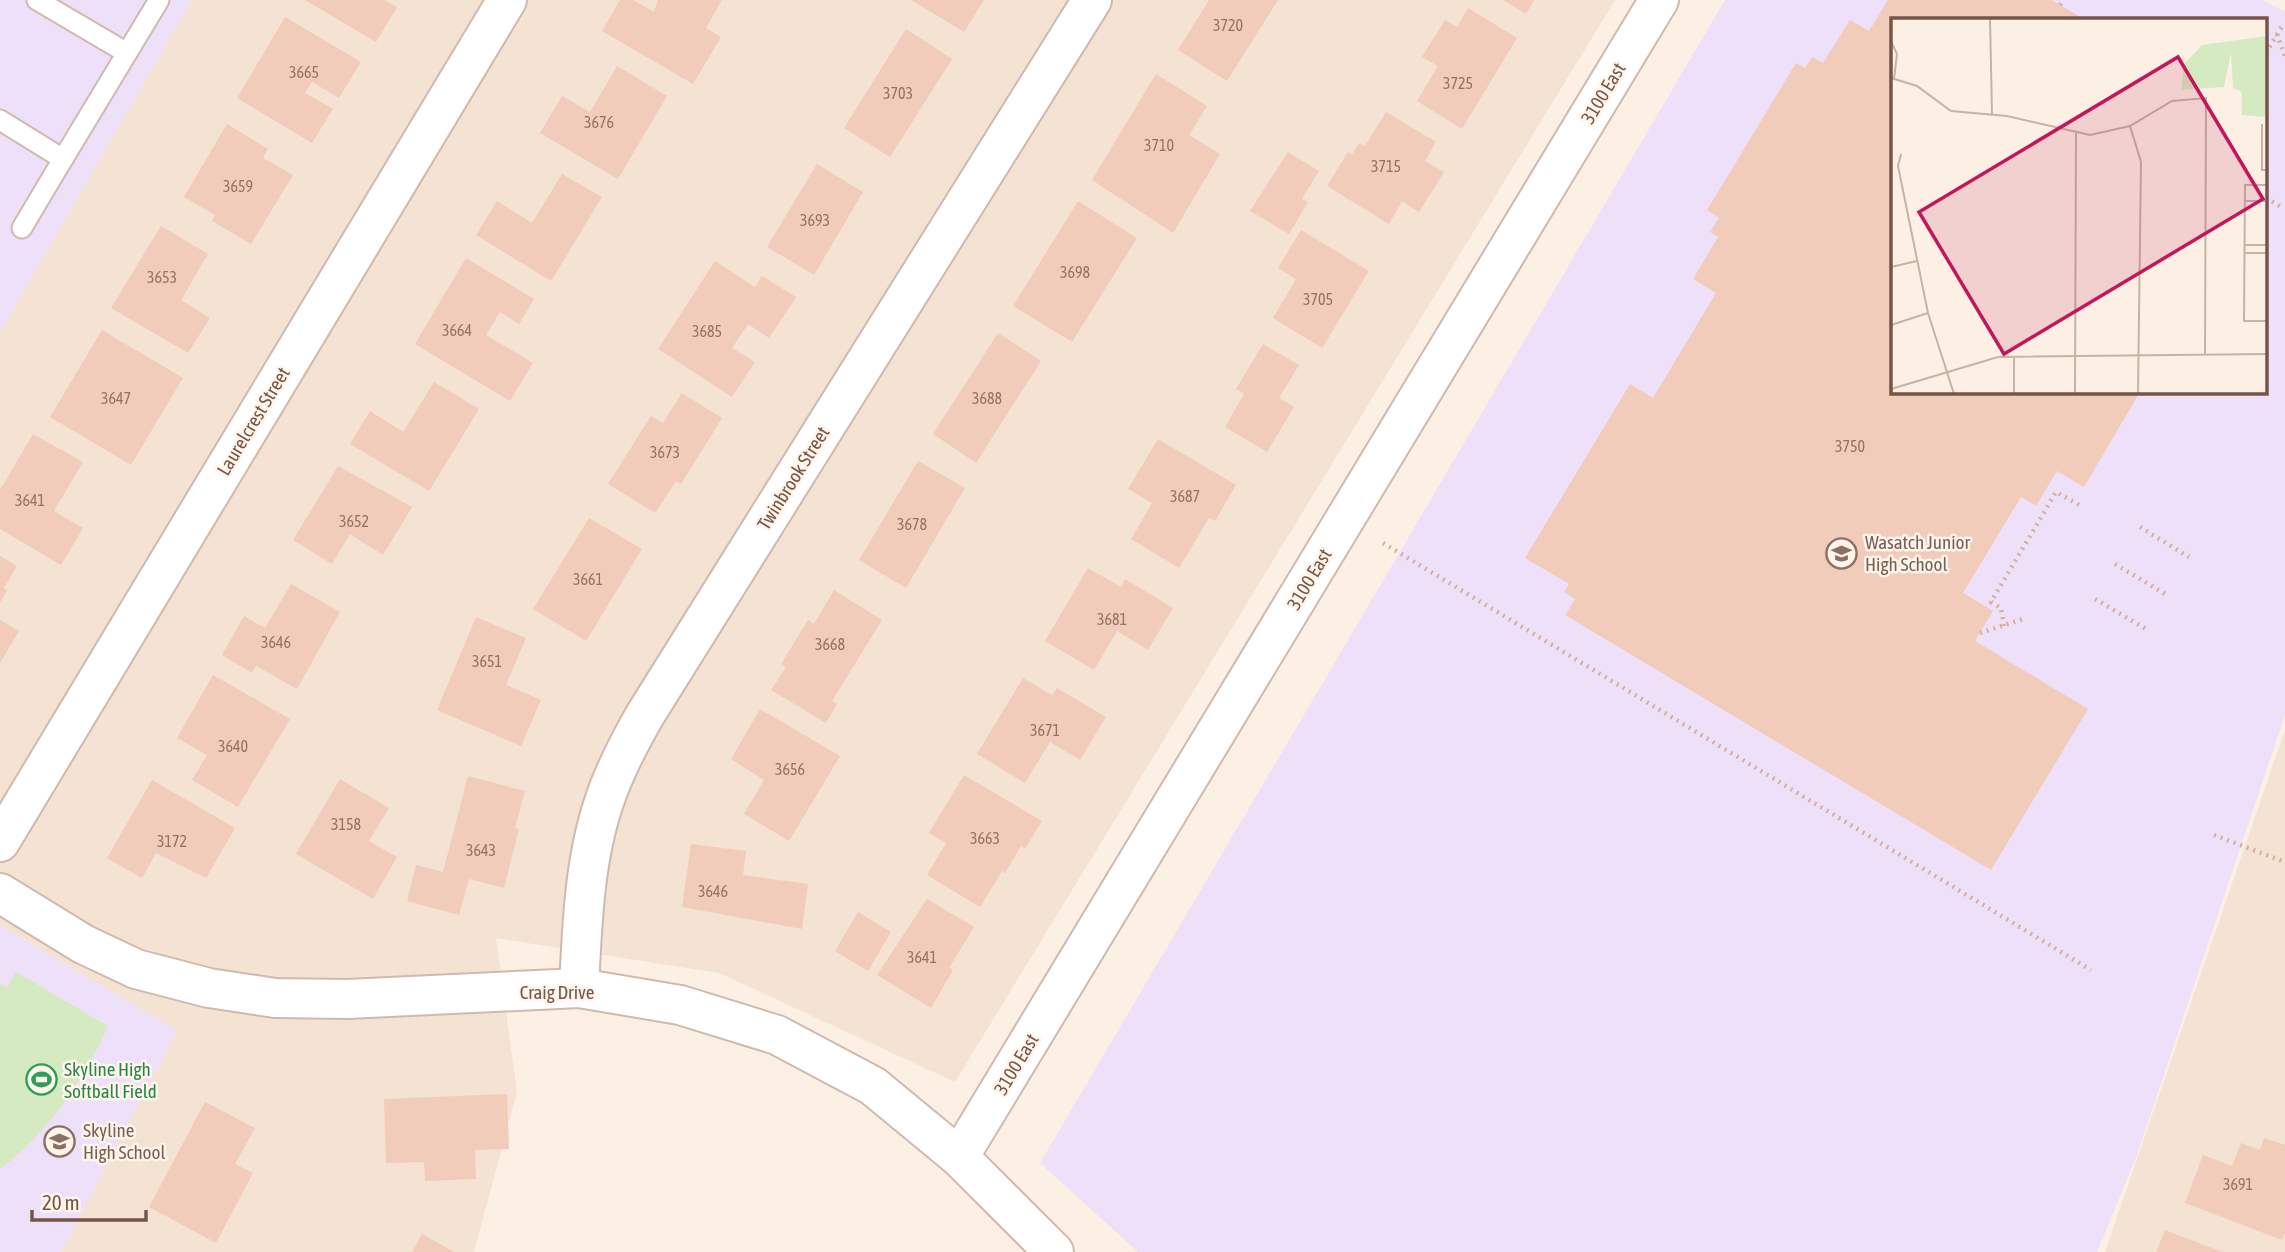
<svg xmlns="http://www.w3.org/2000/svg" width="2285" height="1252" viewBox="0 0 2285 1252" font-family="'Asap Condensed',sans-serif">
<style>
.residential{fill:#f4e2d2}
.education{fill:#eee0f9;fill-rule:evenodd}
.green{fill:#d6eac2}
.building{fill:#f2ccbb}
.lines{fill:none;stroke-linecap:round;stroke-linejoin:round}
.service-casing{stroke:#d0b9ad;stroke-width:23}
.minor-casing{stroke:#d0b9ad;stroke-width:42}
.path{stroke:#d7af9e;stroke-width:4.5;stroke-dasharray:2 5;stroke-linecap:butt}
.service{stroke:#fff;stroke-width:19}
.minor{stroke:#fff;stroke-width:38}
.labels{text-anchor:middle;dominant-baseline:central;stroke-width:5;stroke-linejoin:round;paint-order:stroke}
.number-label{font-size:16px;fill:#947366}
.street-label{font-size:19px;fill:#755549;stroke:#fff5ea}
.education-label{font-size:19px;fill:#785e54;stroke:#fff5ea;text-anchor:start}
.leisure-label{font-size:19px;fill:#27864d;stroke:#fff5ea;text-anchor:start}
.inset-road{fill:none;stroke:#c6b2a6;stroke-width:2}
.view{fill:#c2185b;fill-opacity:0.15;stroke:#c2185b;stroke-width:3.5}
.inset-edge{fill:none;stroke:#755549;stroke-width:3.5}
</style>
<rect width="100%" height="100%" fill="#fcf0e4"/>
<g class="residential">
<path d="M192 0H1615L955 1082 719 973 496 938 517 1092 474 1252H61L177 1031 0 925V332Z"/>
<path d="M2285 730V1252H2105Z"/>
</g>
<g class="education">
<path d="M0 0H192L0 332Z"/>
<path d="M1725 0H2263L2285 12V715L2137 1155 2097 1252H1138L1040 1163ZM1893 19H2266V392H1893Z"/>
<path d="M0 925 177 1031 61 1252H0Z"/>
</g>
<path class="green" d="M16 972 108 1026C83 1082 50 1131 0 1169V984L7 987Z"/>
<g class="building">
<path d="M305 0H384L397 7 376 42Z"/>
<path d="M620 0H633L654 12 658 0H722L706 28 721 37 693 84 602 31Z"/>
<path d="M911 0H984L964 32Z"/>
<path d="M1209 0H1278L1227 81 1178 50Z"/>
<path d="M1503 0H1534L1526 14Z"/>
<path d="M1888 0H2051L2084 19H1893V392H2140L2084 487 2057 471 2036 506 2021 497 1963 593 1993 611 1975 641 2088 709 1991 870 1565 615 1575 599 1564 592 1569 584 1525 558 1630 384 1653 398 1716 293 1693 279 1718 237 1710 232 1719 218 1707 210 1796 63 1805 68 1812 57 1823 63 1850 20 1869 31Z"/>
<path d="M1468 8 1517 38 1462 129 1417 101 1438 66 1422 57 1445 20 1457 27Z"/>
<path d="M285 17 361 62 339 98 312 82 305 93 333 109 312 143 237 98Z"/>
<path d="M906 29 952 59 890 157 844 128Z"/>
<path d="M617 66 667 96 618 179 540 133 562 96 590 112Z"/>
<path d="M1156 74 1207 106 1189 135 1220 154 1173 233 1092 180Z"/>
<path d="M1386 112 1436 142 1425 161 1444 172 1419 212 1402 201 1389 224 1327 186 1348 152 1352 155 1359 143 1365 146Z"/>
<path d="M227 124 268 149 263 158 293 175 251 244 212 221 215 215 184 197Z"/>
<path d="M1288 152 1319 171 1302 199 1308 202 1289 234 1250 211Z"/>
<path d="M817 164 863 192 814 275 767 247Z"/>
<path d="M562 174 602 197 551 281 476 235 497 201 532 223Z"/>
<path d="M1078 201 1137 238 1072 342 1013 306Z"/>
<path d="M161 226 208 254 181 300 210 318 188 353 111 308Z"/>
<path d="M1301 230 1369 271 1322 348 1273 318 1296 279 1278 268Z"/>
<path d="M466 258 534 299 519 324 500 312 486 335 533 363 510 401 415 344Z"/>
<path d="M715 261 755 287 762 276 796 297 769 338 748 324 732 348 755 362 732 397 658 349Z"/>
<path d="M102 330 183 378 131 465 50 417Z"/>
<path d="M998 333 1041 361 976 463 933 434Z"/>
<path d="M1263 344 1299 365 1279 398 1294 407 1267 452 1225 427 1244 394 1236 389Z"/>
<path d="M434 382 479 409 429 491 350 444 370 411 403 432Z"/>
<path d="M682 393 722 418 681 484 676 481 655 513 608 484 651 416 663 423Z"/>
<path d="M33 434 83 462 54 511 83 528 61 565 0 529V490Z"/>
<path d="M1158 439 1236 485 1215 521 1209 518 1179 568 1131 539 1152 503 1128 489Z"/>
<path d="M918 461 965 488 906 588 859 560Z"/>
<path d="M338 466 412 507 383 555 350 534 332 564 293 540Z"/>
<path d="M589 518 642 549 586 641 533 609Z"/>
<path d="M0 556 17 566 4 588 7 590 0 603Z"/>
<path d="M1088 568 1121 587 1125 579 1173 608 1148 650 1117 631 1094 670 1045 641Z"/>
<path d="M291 584 340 612 297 689 256 666 252 673 222 655 244 616 265 628Z"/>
<path d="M834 590 882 620 832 701 837 704 826 723 771 690 786 667 781 664 808 620 814 624Z"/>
<path d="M476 617 526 638 506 685 541 700 521 746 437 710Z"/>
<path d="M0 620 19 631 0 663Z"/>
<path d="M213 675 290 719 238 807 192 780 207 755 177 738Z"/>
<path d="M1023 678 1052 695 1057 688 1106 717 1080 760 1050 742 1025 783 977 754Z"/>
<path d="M760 709 840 756 789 841 744 814 764 780 731 759Z"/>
<path d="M964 775 1042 821 1025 849 1021 846 1005 873 1002 871 980 907 927 875 946 843 929 833Z"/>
<path d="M468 776 525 791 515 828 519 829 504 888 469 879 459 915 407 901 416 865 443 872Z"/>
<path d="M340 779 389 808 369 841 397 857 373 899 296 854Z"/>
<path d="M152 780 235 828 206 878 156 853 142 878 107 858Z"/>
<path d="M691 844 746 851 743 875 808 884 802 929 682 907Z"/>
<path d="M927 899 974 927 949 968 953 970 931 1008 877 975Z"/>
<path d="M858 912 891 932 868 971 835 951Z"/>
<path d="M507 1094 509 1149 475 1150 476 1179 425 1181 424 1162 386 1163 384 1099Z"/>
<path d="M205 1102 255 1128 235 1164 253 1173 216 1243 149 1207Z"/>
<path d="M2264 1138 2285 1145V1233L2282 1240 2185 1203 2203 1155 2232 1166 2241 1143 2260 1150Z"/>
<path d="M2165 1230 2222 1252H2156Z"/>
<path d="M422 1234 454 1252H412Z"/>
</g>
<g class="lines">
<defs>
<g id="service">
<path d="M37 0 127 53"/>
<path d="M0 120 63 159 159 0"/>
<path d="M22 228 63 159"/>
</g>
<g id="minor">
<path d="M0 842 507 0"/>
<path d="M0 893 83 944 136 969 209 988 275 998 347 999 579 988 680 1005 777 1035 873 1086 959 1157 1054 1252"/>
<path d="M579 988C582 927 584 861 604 802 614 771 629 743 645 715L1092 0"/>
<path d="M959 1157 1659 0"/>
</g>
</defs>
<use href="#service" class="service-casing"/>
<use href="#minor" class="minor-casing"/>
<g class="path">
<path d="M2060 5 2063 0"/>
<path d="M2277 34 2285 57"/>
<path d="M2266 53 2284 23"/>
<path d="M2266 198 2283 208"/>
<path d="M2140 527 2189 557"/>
<path d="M1383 543 2091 970"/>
<path d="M2115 564 2167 595"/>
<path d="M2095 599 2146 629"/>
<path d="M2004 626 2001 608 1991 602 2056 492 2081 506"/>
<path d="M1980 633 2023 619"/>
<path d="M2214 835 2285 862"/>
</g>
<use href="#service" class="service"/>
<use href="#minor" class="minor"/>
</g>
<defs>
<symbol id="school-ring" viewBox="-11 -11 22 22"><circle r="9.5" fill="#fff5ea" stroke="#8d6e63" stroke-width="1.5"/><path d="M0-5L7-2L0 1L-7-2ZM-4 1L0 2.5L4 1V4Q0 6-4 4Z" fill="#8d6e63"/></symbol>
<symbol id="stadium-ring" viewBox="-11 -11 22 22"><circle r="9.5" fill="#fff5ea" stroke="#2e9e5b" stroke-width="1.5"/><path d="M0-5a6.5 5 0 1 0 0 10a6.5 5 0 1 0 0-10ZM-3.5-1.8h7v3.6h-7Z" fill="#2e9e5b"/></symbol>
</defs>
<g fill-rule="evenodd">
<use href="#school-ring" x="1824" y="536" width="35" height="35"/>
<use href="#stadium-ring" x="24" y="1062" width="35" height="35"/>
<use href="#school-ring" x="42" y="1124" width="35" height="35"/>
</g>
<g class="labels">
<g class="number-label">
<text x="1228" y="25">3720</text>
<text x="304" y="72">3665</text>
<text x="1458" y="83">3725</text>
<text x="898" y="93">3703</text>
<text x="599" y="122">3676</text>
<text x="1159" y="145">3710</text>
<text x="1386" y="166">3715</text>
<text x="238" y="186">3659</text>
<text x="815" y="220">3693</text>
<text x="1075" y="272">3698</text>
<text x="162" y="277">3653</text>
<text x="1318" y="299">3705</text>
<text x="457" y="330">3664</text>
<text x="707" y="331">3685</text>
<text x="116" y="398">3647</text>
<text x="987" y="398">3688</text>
<text x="1850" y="446">3750</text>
<text x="665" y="452">3673</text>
<text x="1185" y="496">3687</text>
<text x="30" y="500">3641</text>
<text x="354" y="521">3652</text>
<text x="912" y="524">3678</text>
<text x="588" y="579">3661</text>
<text x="1112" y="619">3681</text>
<text x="276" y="642">3646</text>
<text x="830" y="644">3668</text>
<text x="487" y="661">3651</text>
<text x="1045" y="730">3671</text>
<text x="233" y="746">3640</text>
<text x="790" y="769">3656</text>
<text x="346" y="824">3158</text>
<text x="985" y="838">3663</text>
<text x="172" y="841">3172</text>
<text x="481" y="850">3643</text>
<text x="713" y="891">3646</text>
<text x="922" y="957">3641</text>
<text x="2238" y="1184">3691</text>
</g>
<g class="street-label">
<text transform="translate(1603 93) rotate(-59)">3100 East</text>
<text transform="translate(253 421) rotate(-59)">Laurelcrest Street</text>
<text transform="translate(793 478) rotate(-58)">Twinbrook Street</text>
<text transform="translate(1309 579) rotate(-59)">3100 East</text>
<text x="557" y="992">Craig Drive</text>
<text transform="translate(1016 1064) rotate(-59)">3100 East</text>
</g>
<g class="education-label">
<text x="1865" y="542">Wasatch Junior<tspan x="1865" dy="22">High School</tspan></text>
<text x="83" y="1130">Skyline<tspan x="83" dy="22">High School</tspan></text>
</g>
<g class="leisure-label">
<text x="64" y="1069">Skyline High<tspan x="64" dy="22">Softball Field</tspan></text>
</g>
</g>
<g transform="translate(1891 18)">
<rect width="376" height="376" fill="#fcf0e4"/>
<path d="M376 18V99L351 97V74L342 70 340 35 333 69 290 72 293 46 311 27Z" fill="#d6eac2"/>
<path class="inset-road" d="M99 0 101 97M0 23 6 36 3 61M0 60 26 68 60 93 116 98 199 117 239 108 281 83 315 80 314 337M371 106V152H377M239 108 250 144 247 376M10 136 7 148 37 295 63 376M377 167H354L353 303H377M354 183H377M354 227H377M354 235H377M0 249 26 243M0 307 37 295M123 339V376M0 371 107 339 377 336M184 376 185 115"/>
<path class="view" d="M287 39 372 181 113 336 28 194Z"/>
<rect width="376" height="376" class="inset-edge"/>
</g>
<path d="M32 1210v10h114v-10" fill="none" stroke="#755549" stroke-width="3.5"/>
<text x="42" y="1210" font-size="21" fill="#755549" stroke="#fff5ea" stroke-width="5" paint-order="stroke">20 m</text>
</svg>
